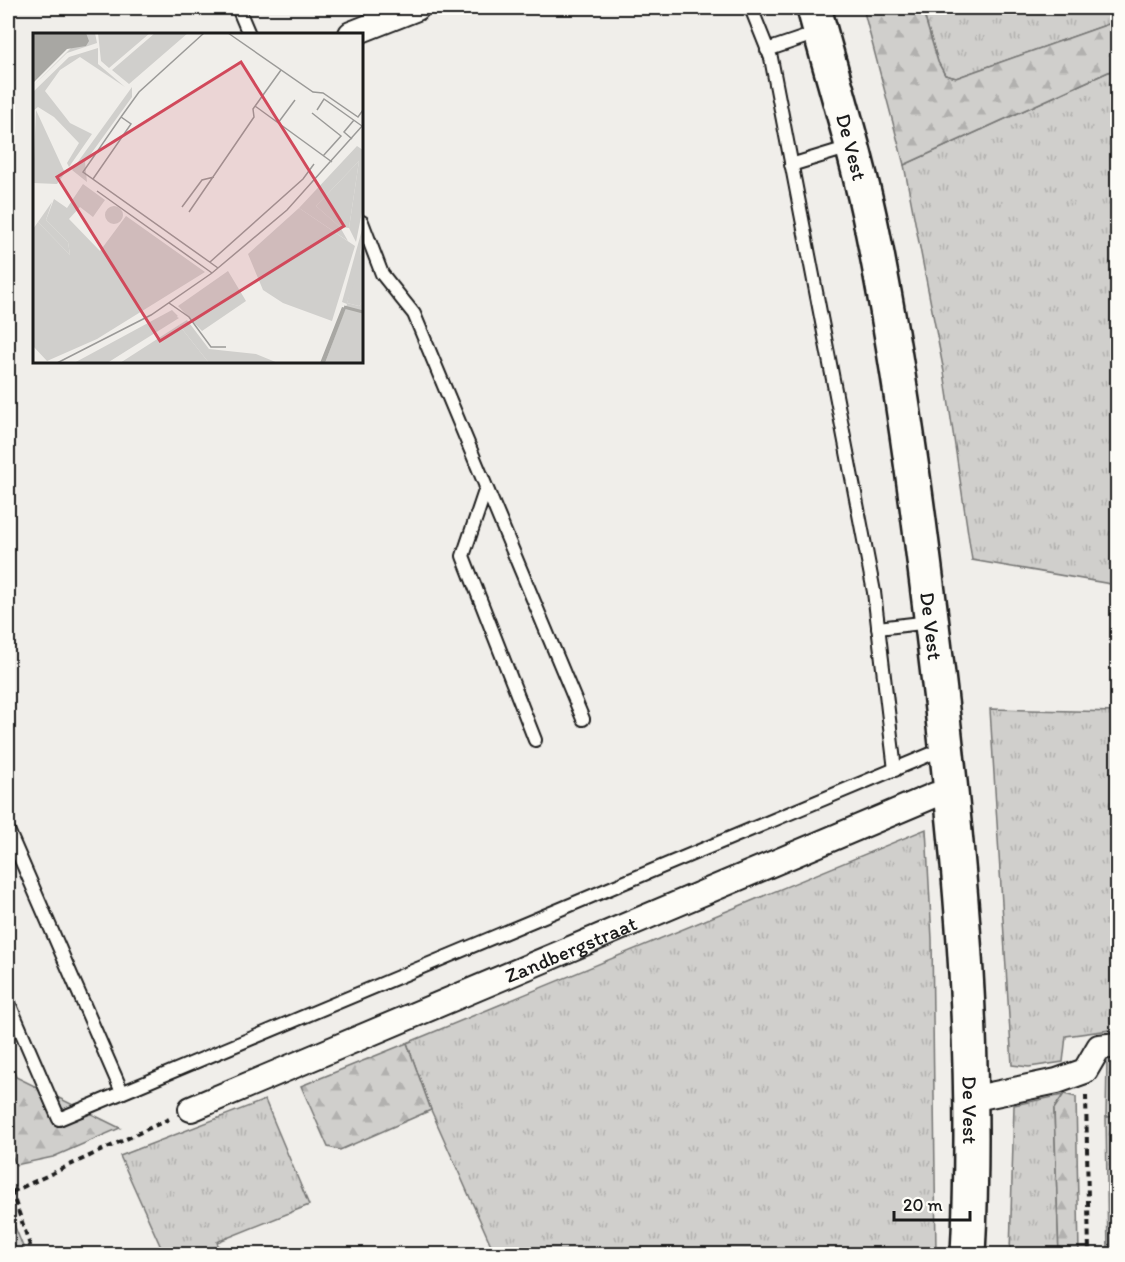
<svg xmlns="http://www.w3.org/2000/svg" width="1125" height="1262" viewBox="0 0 1125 1262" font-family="Itim,sans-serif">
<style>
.grass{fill:url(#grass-tufts);stroke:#767674;stroke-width:1.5}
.forest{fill:url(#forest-firs);stroke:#767674;stroke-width:1.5}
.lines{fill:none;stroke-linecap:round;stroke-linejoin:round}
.lane-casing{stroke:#1c1c1c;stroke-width:16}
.street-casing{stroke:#1c1c1c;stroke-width:28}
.primary-casing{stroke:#1c1c1c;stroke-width:38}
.path{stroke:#1c1c1c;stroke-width:4;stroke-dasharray:6 4.5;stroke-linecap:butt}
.lane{stroke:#fdfcf7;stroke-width:12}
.street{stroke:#fdfcf7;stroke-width:24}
.primary{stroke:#fdfcf7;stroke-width:33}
.labels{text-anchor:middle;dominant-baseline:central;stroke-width:4.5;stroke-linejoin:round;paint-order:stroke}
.street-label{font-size:21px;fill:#1c1c1c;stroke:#fdfcf7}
.inset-river{fill:none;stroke:#a8a7a3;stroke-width:3}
.inset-road{fill:none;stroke:#9b9a98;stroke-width:1.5}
.view{fill:#d1495b;fill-opacity:0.15;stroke:#d1495b;stroke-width:3}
.inset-edge{fill:none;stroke:#1c1c1c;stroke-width:3}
</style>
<defs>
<pattern id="grass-tufts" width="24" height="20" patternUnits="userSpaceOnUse" patternTransform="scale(1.5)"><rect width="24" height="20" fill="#d0cfcc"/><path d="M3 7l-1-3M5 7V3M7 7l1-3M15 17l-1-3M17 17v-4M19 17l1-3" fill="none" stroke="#b2b1af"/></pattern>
<pattern id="forest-firs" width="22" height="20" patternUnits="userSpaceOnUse" patternTransform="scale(1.5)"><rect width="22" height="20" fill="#d0cfcc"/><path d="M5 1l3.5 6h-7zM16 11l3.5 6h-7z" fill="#b2b1af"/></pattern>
</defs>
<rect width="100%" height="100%" fill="#f0eeea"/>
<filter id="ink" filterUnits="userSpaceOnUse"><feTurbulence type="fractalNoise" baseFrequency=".0167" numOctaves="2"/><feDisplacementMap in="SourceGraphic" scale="12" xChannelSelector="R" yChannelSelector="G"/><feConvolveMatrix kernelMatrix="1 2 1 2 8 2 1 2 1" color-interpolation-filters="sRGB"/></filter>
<g filter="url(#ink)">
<g class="grass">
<path d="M922 8H1117V21L956 78 945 75 938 62Z"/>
<path d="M1117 68V585L972 560 944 372 904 165Z"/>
<path d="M990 709 1117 712V1029L1066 1036 1063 1062 1029 1067 1012 1065Z"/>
<path d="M926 829 932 939 936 1254H495L431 1110 407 1043Z"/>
<path d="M1063 1095 1054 1109 1059 1254H1010L1014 1105Z"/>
<path d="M265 1100 309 1205 217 1242 221 1254H164L120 1156Z"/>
<path d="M1117 1116V1254H1108L1106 1117Z"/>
<path d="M8 1210 26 1254H8Z"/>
</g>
<g class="forest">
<path d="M863 8H922L938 62 945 75 956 78 1117 21V68L904 165Z"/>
<path d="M407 1043 431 1110 340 1150 328 1147 301 1086Z"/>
<path d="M8 1057 16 1077 120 1128 53 1157 16 1165 8 1146Z"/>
<path d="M1117 1058V1116L1106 1117 1107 1059Z"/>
<path d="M1064 1094 1076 1097 1079 1254H1059L1054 1109Z"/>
</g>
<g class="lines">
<defs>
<g id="lane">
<path d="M238 8 249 34"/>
<path d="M751 8 771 58 874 592 895 770"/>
<path d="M767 50 820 32"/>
<path d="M791 165 850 147"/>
<path d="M362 222 382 274 414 314 583 719"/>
<path d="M486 488 463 556 535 740"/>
<path d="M878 628 930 622"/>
<path d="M8 830 122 1092"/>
<path d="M8 1001 59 1119 943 749"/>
</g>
<g id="street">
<path d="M351 34 417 8"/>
<path d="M971 1099 1057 1081 1085 1071 1099 1047 1118 1045"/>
<path id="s1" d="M191 1109 935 795 952 792"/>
</g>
<g id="primary">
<path id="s2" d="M814 8C834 83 858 158 873 234 903 385 922 539 940 692 962 879 978 1066 968 1254"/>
</g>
</defs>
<use href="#lane" class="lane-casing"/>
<use href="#street" class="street-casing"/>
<use href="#primary" class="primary-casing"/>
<g class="path">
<path d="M1086 1095 1089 1254"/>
<path d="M8 1181 33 1254"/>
<path d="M12 1192 169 1119"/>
</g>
<use href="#lane" class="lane"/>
<use href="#street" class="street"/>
<use href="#primary" class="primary"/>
</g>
</g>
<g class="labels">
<g class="street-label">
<text stroke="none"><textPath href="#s2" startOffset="144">De Vest</textPath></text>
<text stroke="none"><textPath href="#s2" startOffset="630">De Vest</textPath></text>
<text stroke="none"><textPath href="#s1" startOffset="412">Zandbergstraat</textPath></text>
<text stroke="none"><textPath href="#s2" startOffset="1116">De Vest</textPath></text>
</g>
</g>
<g transform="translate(33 33)">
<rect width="330" height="330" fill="#f0eeea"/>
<path d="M3 77 32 140 24 151 0 150ZM326 128 316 195 307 194 283 173ZM50 151 72 167 60 184 47 174 36 186 67 218 93 183 172 239 64 306 14 328 0 313V196L5 189 37 222 35 209 13 187 21 166 34 175ZM266 175 322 213 299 288 250 270 230 257 215 221ZM330 212V268L326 273 314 270ZM195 238 213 268 169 298 145 273ZM139 277 145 283 74 330H41ZM146 292 176 330H87Z" fill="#d0cfcc"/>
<path d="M53 0H62L64 10 34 20 0 53ZM65 0H117L76 35 68 28ZM122 0H155L96 51 79 37ZM65 15V31L92 54 47 24 27 37 12 58 37 90 59 101 36 134 34 130 46 110 21 84 5 74 0 78V59L36 24ZM99 54V64L52 129 54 149 39 137ZM324 113 330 117V174L323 209 316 195 326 128 283 173 307 194 315 208 266 175ZM19 169 13 187 35 209 37 222 5 189ZM72 182a9 9 0 1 1 18 0a9 9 0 1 1-18 0ZM330 193 326 236 314 270 326 273 330 268V330H292L314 271 309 269ZM142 283 146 285 74 330V329ZM154 287 176 316 223 321 245 330H176L146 292Z" fill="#d0cfcc"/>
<path d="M0 0H53L56 8 53 13 34 16 0 50ZM309 274 313 275 292 330H287Z" fill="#a8a7a3"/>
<path class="inset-river" d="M311 274 330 279"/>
<path class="inset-road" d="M195 0 280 59 290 60 325 84 330 77M222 73 299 129M284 77 291 66 329 93M279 80 308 103 290 123M88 84 106 59 171 0M245 90 262 67M319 106 311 99 321 87M60 146 98 91 88 84 50 139 185 235M64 158 179 240M149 174 169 147 181 144M156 179 221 84 220 76 248 37M177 229 270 146 281 131M136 270 156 284 178 314H193M24 330 118 282 179 240 254 177 330 92"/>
<path class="view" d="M208 29 311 193 127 308 24 144Z"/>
<rect width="330" height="330" class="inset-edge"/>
</g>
<rect width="1125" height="1262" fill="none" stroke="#fdfcf7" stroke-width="30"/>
<rect x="15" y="15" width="1095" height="1232" fill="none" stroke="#1c1c1c" stroke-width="2" filter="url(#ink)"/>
<path d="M894 1211v9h76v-9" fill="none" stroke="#1c1c1c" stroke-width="3"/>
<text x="903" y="1211" font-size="18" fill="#1c1c1c" stroke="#fdfcf7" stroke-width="4.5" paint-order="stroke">20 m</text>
</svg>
